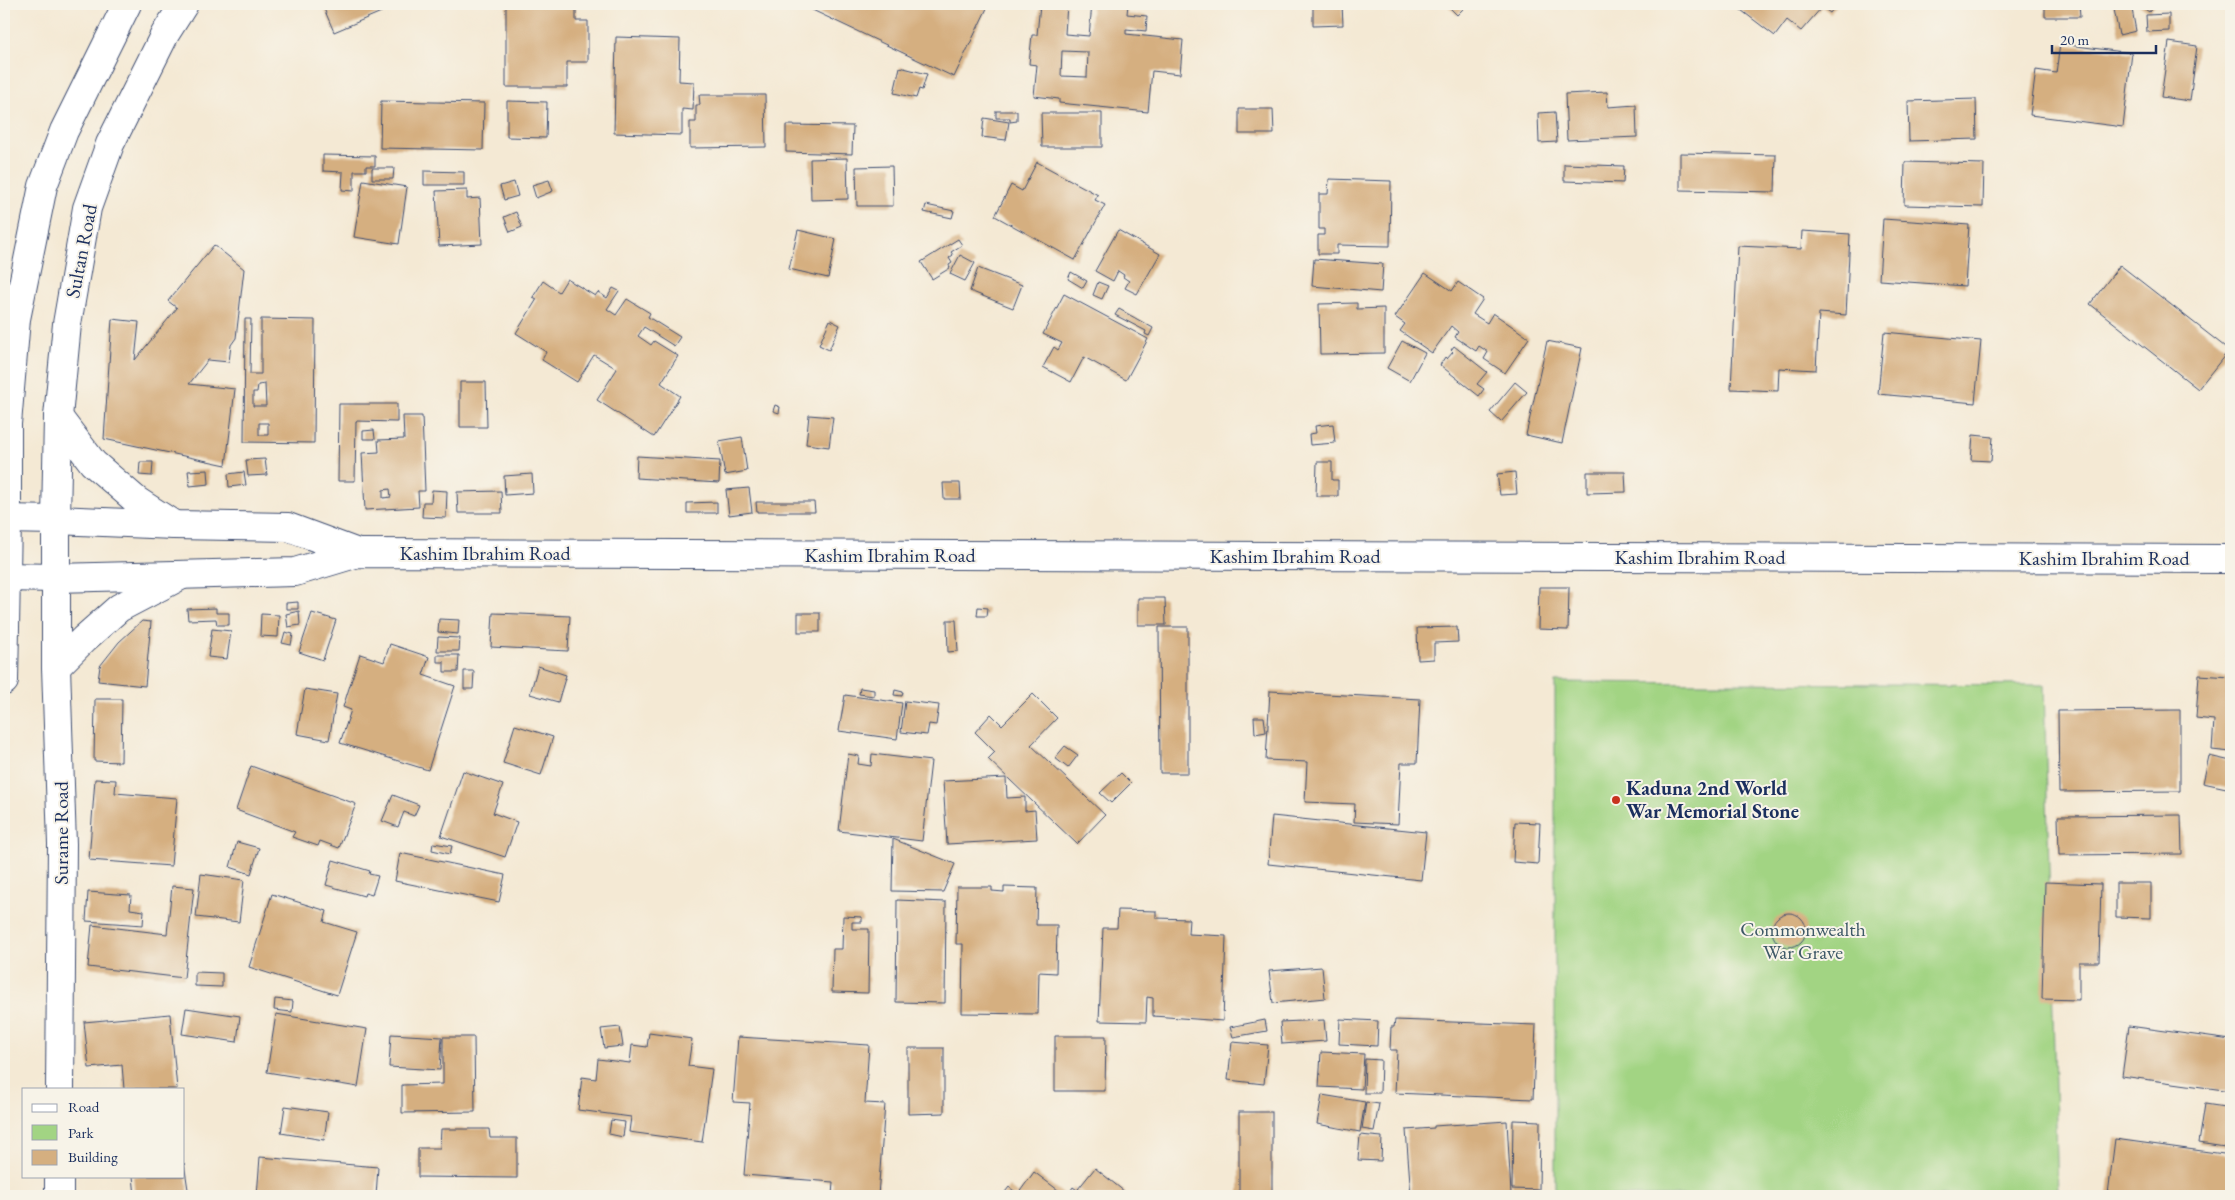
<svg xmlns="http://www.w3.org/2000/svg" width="2235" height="1200" viewBox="0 0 2235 1200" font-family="'EB Garamond',serif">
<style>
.green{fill:#a2d483;stroke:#5e8270}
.building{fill:#d5af80;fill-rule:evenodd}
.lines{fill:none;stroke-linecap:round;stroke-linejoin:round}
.street-casing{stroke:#3c4b70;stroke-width:30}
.secondary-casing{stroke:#3c4b70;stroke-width:30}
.street{stroke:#fff;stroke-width:28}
.secondary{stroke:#fff;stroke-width:28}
.poi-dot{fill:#c8321e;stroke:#f7f3e8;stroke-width:2}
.labels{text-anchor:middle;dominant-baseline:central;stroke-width:4;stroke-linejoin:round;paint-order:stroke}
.street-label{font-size:20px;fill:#1b2f5e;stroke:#f7f3e8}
.poi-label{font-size:20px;font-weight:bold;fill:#1b2f5e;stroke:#f7f3e8;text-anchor:start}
.park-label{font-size:20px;fill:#3d5867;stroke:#f7f3e8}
</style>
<rect width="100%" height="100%" fill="#f7f3e8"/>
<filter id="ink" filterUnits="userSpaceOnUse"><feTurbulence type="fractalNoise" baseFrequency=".02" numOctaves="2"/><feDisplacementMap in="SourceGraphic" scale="10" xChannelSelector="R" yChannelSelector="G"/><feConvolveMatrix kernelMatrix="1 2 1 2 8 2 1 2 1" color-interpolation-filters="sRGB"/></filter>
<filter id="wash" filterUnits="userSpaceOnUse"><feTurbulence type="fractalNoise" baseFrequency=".0096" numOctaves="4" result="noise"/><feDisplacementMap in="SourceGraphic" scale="20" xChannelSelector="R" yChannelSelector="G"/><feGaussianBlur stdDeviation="1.12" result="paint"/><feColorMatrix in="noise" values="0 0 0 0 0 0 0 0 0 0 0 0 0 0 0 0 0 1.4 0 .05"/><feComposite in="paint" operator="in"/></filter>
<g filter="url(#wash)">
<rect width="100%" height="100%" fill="#f4e9d4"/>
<path class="green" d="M1555 682 2044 685 2058 1196H1555Z"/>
<g id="blocks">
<g class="building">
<path d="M322 4H400L334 32Z"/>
<path d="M506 4H576V21H588V62H567V87H506Z"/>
<path d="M805 4H989L954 77 804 6Z"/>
<path d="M1040 4H1067L1065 34 1089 36 1092 4H1128L1127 14 1147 16 1146 31 1126 29V34L1183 40 1180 74 1152 71 1148 112 1059 103V99L1034 96 1037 65 1029 64 1032 35H1037ZM1062 51 1088 52 1087 77 1061 76Z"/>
<path d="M1313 4H1342L1343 25 1313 26Z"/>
<path d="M1446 4H1468L1457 15Z"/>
<path d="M1733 4H1837L1830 13 1822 7 1801 31 1787 20 1775 36Z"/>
<path d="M2045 4H2079L2080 17H2045Z"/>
<path d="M2113 4H2131L2136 31 2119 35Z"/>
<path d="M2138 4H2155L2149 12Z"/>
<path d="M2169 14V31L2147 32 2146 15Z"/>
<path d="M616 37 680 39 679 81 694 82 693 110 682 109V135L614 133Z"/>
<path d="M2169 42 2197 46 2190 101 2161 97Z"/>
<path d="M2060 44 2132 53 2123 127 2030 115 2036 70 2056 73Z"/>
<path d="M900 67 927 74 922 90 919 89 916 98 894 93Z"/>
<path d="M1607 92 1608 107 1636 105 1637 137 1567 140 1565 94Z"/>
<path d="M699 95H765L766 147 690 148V122H696V105H700Z"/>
<path d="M1976 99 1977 139 1909 141 1908 101Z"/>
<path d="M381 101 484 103 483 150 380 148Z"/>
<path d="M507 101 547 102 546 138 507 137Z"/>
<path d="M1239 109H1273L1274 134H1239Z"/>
<path d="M2230 110H2231V131H2228Z"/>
<path d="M996 111H1017V121L1010 122V118H996Z"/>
<path d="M1555 112 1557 142 1539 143 1538 113Z"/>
<path d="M1041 113H1102V147H1042Z"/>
<path d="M984 118 1009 122 1006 140 982 137Z"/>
<path d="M786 125 853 126 852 154 786 152Z"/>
<path d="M1680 153 1776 155 1775 192 1680 190Z"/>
<path d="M323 155 375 156V166H366V171H354V191L342 190 343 172 323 171Z"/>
<path d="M847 158 848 199 811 200 810 159Z"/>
<path d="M1037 162 1098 195 1095 200 1105 205 1075 260 995 216 1011 185 1022 191Z"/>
<path d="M1905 162 1984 164 1983 207 1904 205Z"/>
<path d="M1564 164 1624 166 1623 183 1564 181Z"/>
<path d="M892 166 893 206H857L856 167Z"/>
<path d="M372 168H394L393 179H372Z"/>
<path d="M424 171 464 172V185H424Z"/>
<path d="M1329 179 1391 181 1390 246 1337 245V254H1318V235H1324V229H1319V194H1328Z"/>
<path d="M363 180 407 187 399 244 354 237Z"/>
<path d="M549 180 553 191 536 198 532 185Z"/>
<path d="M514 182 518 196 504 200 500 186Z"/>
<path d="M467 190V199L480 198 482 244 439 246 436 191Z"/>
<path d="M926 205 954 211 952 218 924 212Z"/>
<path d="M516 212 522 227 510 232 504 217Z"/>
<path d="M1883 219 1969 225 1965 286 1879 280Z"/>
<path d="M798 230 836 239 828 278 789 269Z"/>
<path d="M1118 230 1160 254 1137 294 1125 288 1129 281 1123 277 1124 275 1118 271 1113 281 1095 271Z"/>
<path d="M1802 231 1850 234 1846 315 1819 313 1816 370 1779 368 1778 391 1731 389 1738 246 1801 249Z"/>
<path d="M958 239 962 245 951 252 953 255 949 258 952 263 949 265 950 268 932 279 921 262Z"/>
<path d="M214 245 244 269 236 338 231 345 229 362 208 360 189 384 235 389 226 465 104 439 112 319 139 322 135 360 177 308 168 301Z"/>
<path d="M960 255 975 263 965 281 950 274Z"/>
<path d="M1314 259 1383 264 1381 292 1312 286Z"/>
<path d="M2120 265 2229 350 2198 389 2090 304Z"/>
<path d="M978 268 1022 285 1013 308 970 291Z"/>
<path d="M1071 272 1087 281 1083 288 1068 279Z"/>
<path d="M1425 273 1452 291 1458 282 1483 299 1473 314 1487 323 1493 313 1529 338 1505 373 1484 359 1488 352 1479 346 1476 351 1455 337 1458 332 1451 326 1432 353 1400 331 1405 324 1395 317Z"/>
<path d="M567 279 595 296 598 292 607 298 613 288 619 291 607 309 616 315 627 299 650 313 648 317 680 337 674 346 644 327 638 336 651 345 654 341 678 356 661 383 680 396 654 437 597 400 617 369 594 355 577 382 542 360 546 352 516 333 537 299 533 297 543 281 559 292Z"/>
<path d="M1098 282 1108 286 1102 299 1093 295Z"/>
<path d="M1064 294 1148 339 1126 380 1084 357 1071 382 1043 367 1054 347 1058 350 1062 343 1043 334Z"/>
<path d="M1357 303V309L1384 308V353L1320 354 1319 304Z"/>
<path d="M1119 309 1153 328 1149 336 1145 334 1146 331 1115 315Z"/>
<path d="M245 319H251L250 374H261V319L315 320 314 443 244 442ZM265 384 266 406H253V392H257L258 385ZM259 423H268V435H259Z"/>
<path d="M830 320 840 325 829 350 819 345Z"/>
<path d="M1884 332 1981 341 1975 403 1878 394Z"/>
<path d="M1402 341 1425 353 1410 381 1387 368Z"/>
<path d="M1547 341 1582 348 1562 443 1526 435Z"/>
<path d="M1454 346 1487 372 1477 384 1484 389 1479 396 1440 365 1445 357 1447 359 1453 352 1451 350Z"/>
<path d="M460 382H486L487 427H460Z"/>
<path d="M1515 382 1527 392 1501 422 1490 412Z"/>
<path d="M339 404H397V422L356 421 355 481H338Z"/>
<path d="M775 405 780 407 779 413 773 411Z"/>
<path d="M809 415 833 417 829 447 806 444Z"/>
<path d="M403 416H422L425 491H418L419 507 365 510 362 453 379 452 378 440 404 439ZM390 489 391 497 383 498V490Z"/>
<path d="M1333 424 1335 443 1310 445 1309 434 1316 433 1315 426Z"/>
<path d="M374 430 375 439H363V431Z"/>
<path d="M1973 435 1993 437 1991 461 1971 460Z"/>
<path d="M742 437 747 471 725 475 719 441Z"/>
<path d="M637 456 720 461 719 483 636 478Z"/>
<path d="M265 459 267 475 248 476 246 460Z"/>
<path d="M140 462H153L152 476 139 475Z"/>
<path d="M1317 462H1332V480H1338V496H1316Z"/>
<path d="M208 470 209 484 190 486 188 471Z"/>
<path d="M244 472 246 485 229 487 228 474Z"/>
<path d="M1515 472 1517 494 1500 495 1497 474Z"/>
<path d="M1587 472H1625L1626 492 1587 493Z"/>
<path d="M532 474 533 493 505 495 504 476Z"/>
<path d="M943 483H960L961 499H944Z"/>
<path d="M749 488 752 512 729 515 726 490Z"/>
<path d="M432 490 447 491 446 518 422 517 423 502H431Z"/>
<path d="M501 491 502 513H458L457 492Z"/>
<path d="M717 502V513H687V503Z"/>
<path d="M756 502H814L815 512H757Z"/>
<path d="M1539 587H1569L1568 630 1538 629Z"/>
<path d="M1138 598H1165L1166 625H1138Z"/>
<path d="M298 602V609H286V603Z"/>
<path d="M978 607 988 608 987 616H977Z"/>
<path d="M216 608V613H229V625H217L216 619 188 620 187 609Z"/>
<path d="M299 611 300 625 288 627 286 614Z"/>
<path d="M312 613 336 620 323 660 299 652Z"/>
<path d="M493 613 570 616 568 651 491 647Z"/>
<rect x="798" y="613" width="22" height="19"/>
<path d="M261 614 279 615 278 637 260 636Z"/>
<path d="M439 619 459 620 458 634 438 632Z"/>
<path d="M947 620H956L958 651 948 652Z"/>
<path d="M142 621 151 622 145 686 98 681 100 666 119 642Z"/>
<path d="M1159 627H1188V773H1160Z"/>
<path d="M1457 627 1458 642 1434 643V659L1418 660 1417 628Z"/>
<path d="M212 629 231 631 227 659 208 657Z"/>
<path d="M285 632 293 634 291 645 282 643Z"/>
<path d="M438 637 460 638 459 651H437Z"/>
<path d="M390 644 429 657 423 675 455 686 428 770 340 743 351 710 343 707 360 654 384 662Z"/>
<path d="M437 655H459L458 672H444V662H437Z"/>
<path d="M538 666 566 675 558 702 530 694Z"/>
<path d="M464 671H474L473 689H464Z"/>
<path d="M2199 675 2231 677V752L2212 750 2214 720 2196 718Z"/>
<path d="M860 688 874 690V696L859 694Z"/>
<path d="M305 689 337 694 329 740 297 734Z"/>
<path d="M895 690 903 692 902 696 894 695Z"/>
<path d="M1270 691 1420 699 1417 763H1401L1398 824 1354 822 1355 804 1305 802 1307 762 1266 760Z"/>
<path d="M1033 694 1057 718 1031 745 1105 815 1077 844 988 759 995 752 975 732 991 714 1002 725Z"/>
<path d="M845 695 902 703 897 739 839 731Z"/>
<path d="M95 699H122L121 762 94 761Z"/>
<path d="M905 701 939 705 936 725 929 724 927 735 901 732Z"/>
<path d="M2180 710V791L2059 792 2058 711Z"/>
<path d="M1254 717H1264L1266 732 1255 734Z"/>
<path d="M515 725 553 737 541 775 503 763Z"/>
<path d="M1065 746 1078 755 1068 768 1055 758Z"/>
<path d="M848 754 859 756 858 764 871 766 872 754 931 761 922 841 839 831Z"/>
<path d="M2209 756 2231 761V789L2203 783Z"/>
<path d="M251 766 356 804 339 848 320 841 318 846 292 837 295 832 236 810Z"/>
<path d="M463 771 503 785 493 813 517 822 505 857 441 836Z"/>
<path d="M1121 773 1131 783 1111 803 1100 793Z"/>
<path d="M1006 778 1007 798 1025 797V811L1035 810 1037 839 947 844 943 781Z"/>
<path d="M95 779 116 780 115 793 177 798 171 866 89 860Z"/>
<path d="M393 795 419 805 414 816 404 812 398 827 382 821Z"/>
<path d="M2181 815 2182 854 2059 855 2058 816Z"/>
<path d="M1272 816 1426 832 1421 880 1268 864Z"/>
<path d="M1515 822 1540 823 1538 864 1513 862Z"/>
<path d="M893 839 955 864 943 892 892 891Z"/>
<path d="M237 842 259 848 251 874 230 867Z"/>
<path d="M433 843 452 846 450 854 432 850Z"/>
<path d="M400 853 505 875 499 902 395 881Z"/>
<path d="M333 860 370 871 369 874 378 876 372 895 365 893 364 896 326 885Z"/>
<path d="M201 874 244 880 239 922 196 917Z"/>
<path d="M2045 882 2101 884 2099 962H2079V1000L2042 999Z"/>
<path d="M2116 883H2151V918L2116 917Z"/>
<path d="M172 886 194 888 184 978 88 967 92 925 167 934Z"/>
<path d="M957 887H992V891L1004 892V887L1037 888 1036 925H1057L1056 973 1039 972 1038 1014 962 1013 963 944H956Z"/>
<path d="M88 892 131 895 130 909 144 911 143 925 86 921Z"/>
<path d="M272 894 327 911 324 922 357 932 337 995 249 967Z"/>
<path d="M897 900 946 902 945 1003 896 1002Z"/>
<path d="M1118 910 1156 911V918L1189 919 1188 934 1226 936 1223 1021 1153 1016V998L1147 997 1146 1022 1099 1021 1103 928H1117Z"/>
<circle cx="1789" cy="930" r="17"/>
<path d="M843 916 862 917V922H852V929H869L868 993 832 992 833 949H842Z"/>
<path d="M1322 967 1325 998 1273 1003 1269 971Z"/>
<path d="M195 972 222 973V987L195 986Z"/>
<path d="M275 999 293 1001 292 1012 274 1010Z"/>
<path d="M186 1008 240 1016 237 1042 182 1034Z"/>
<path d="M170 1014 177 1089H124L122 1065 89 1068 84 1022Z"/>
<path d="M276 1014 367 1029 358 1087 267 1072Z"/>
<path d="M1340 1019 1378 1021 1377 1046 1339 1044Z"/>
<path d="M1265 1020 1267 1031 1233 1037 1230 1027Z"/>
<path d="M1324 1020 1326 1041 1282 1044 1280 1022Z"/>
<path d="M1395 1020 1536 1025 1533 1099 1395 1093 1397 1050H1390L1391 1027H1394Z"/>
<path d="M2129 1026 2231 1040V1091L2122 1076Z"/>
<path d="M620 1027 623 1046 604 1048 601 1029Z"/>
<path d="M649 1033 692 1039 688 1066 712 1069 702 1142 629 1132 631 1117 578 1110 582 1077 596 1079 598 1059 630 1063 632 1045 647 1047Z"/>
<path d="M391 1034 442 1037 440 1070 389 1067Z"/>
<path d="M1055 1036H1106L1105 1091H1055Z"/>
<path d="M443 1037H474L475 1112 402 1113V1085L443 1084Z"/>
<path d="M738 1037 869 1045 865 1103 885 1104 878 1196H832L833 1182 744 1175 750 1103 733 1102Z"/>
<path d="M1232 1042 1268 1045 1264 1084 1228 1080Z"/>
<path d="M908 1048H944V1113L908 1114Z"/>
<path d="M1321 1052 1364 1054 1362 1089 1319 1087Z"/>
<path d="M1365 1059 1381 1060 1380 1093H1364Z"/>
<path d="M1322 1095 1365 1102 1360 1132 1317 1124Z"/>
<path d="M1366 1102 1379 1104 1374 1131 1362 1129Z"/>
<path d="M2205 1104 2231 1108V1148L2199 1143Z"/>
<path d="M285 1106 328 1112 324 1140 281 1133Z"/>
<rect x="1239" y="1112" width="33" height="84"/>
<path d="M611 1120 625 1122 623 1137 609 1134Z"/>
<path d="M1513 1120 1540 1121 1539 1190 1512 1189Z"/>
<path d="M1507 1121 1511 1194 1411 1196 1406 1130 1434 1128V1126Z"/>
<path d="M441 1129H489L490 1138H517V1178L418 1177V1148H440Z"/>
<path d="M1360 1135 1382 1137 1381 1161 1358 1160Z"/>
<path d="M2115 1139 2231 1155V1196H2127L2108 1194Z"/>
<path d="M260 1157 378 1167 376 1196H257Z"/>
<path d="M184 1163 189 1196H135L133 1176H184Z"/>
<path d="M1095 1168 1125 1192 1122 1196H1087L1078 1189Z"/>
<path d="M1034 1172 1066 1196H1002L1009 1187 1018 1194Z"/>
<path d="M1073 1187 1085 1196H1067Z"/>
<path d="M1535 1194V1196H1520V1195Z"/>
</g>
</g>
</g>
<g filter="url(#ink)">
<use href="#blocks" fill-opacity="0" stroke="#3c4b70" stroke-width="1"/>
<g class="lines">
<defs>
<g id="street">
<path d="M56 520 174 525 288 527 358 553"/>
<path d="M56 578 295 572 358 553 2231 559"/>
</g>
<g id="secondary">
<path d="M58 417 93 463 137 501 174 525"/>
<path d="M4 519 56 520"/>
<path d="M4 577 56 578"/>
<path d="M56 667 84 639 119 608 182 575"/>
<path d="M4 681 7 519V424L16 319 43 186 64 131 127 4"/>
<path d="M60 1089 62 844 56 667V520L58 417 67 324 87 208 110 144 165 34 184 4"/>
<path d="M59 1196V1176"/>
</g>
</defs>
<use href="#street" class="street-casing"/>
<use href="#secondary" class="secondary-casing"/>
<use href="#street" class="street"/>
<use href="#secondary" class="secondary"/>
</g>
</g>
<circle class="poi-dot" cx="1616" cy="800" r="5"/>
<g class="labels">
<g class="street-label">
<text transform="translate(81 251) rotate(-79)">Sultan Road</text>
<text x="485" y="553">Kashim Ibrahim Road</text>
<text x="890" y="555">Kashim Ibrahim Road</text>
<text x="1295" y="556">Kashim Ibrahim Road</text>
<text x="1700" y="557">Kashim Ibrahim Road</text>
<text x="2104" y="558">Kashim Ibrahim Road</text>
<text transform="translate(61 833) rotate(-90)">Surame Road</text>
</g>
<g class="poi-label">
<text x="1626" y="788">Kaduna 2nd World<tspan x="1626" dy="23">War Memorial Stone</tspan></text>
</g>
<g class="park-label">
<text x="1803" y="929">Commonwealth<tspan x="1803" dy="23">War Grave</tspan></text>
</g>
</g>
<rect width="2235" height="1200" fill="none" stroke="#f7f3e8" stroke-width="20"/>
<rect x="22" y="1088" width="162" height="90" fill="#f7f3e8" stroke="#9fa5b1"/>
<rect x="32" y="1104" width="25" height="8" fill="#ffffff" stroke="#9fa5b1"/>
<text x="68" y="1112" font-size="15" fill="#1b2f5e">Road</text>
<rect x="32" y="1125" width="25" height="15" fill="#a2d483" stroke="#9fa5b1"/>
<text x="68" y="1138" font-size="15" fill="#1b2f5e">Park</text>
<rect x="32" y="1150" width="25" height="15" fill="#d5af80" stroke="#9fa5b1"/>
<text x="68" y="1162" font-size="15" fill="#1b2f5e">Building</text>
<path d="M2052 45v8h104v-8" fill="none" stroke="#1b2f5e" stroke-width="2.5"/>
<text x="2060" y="45" font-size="15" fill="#1b2f5e" stroke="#f7f3e8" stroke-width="4" paint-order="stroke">20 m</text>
</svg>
